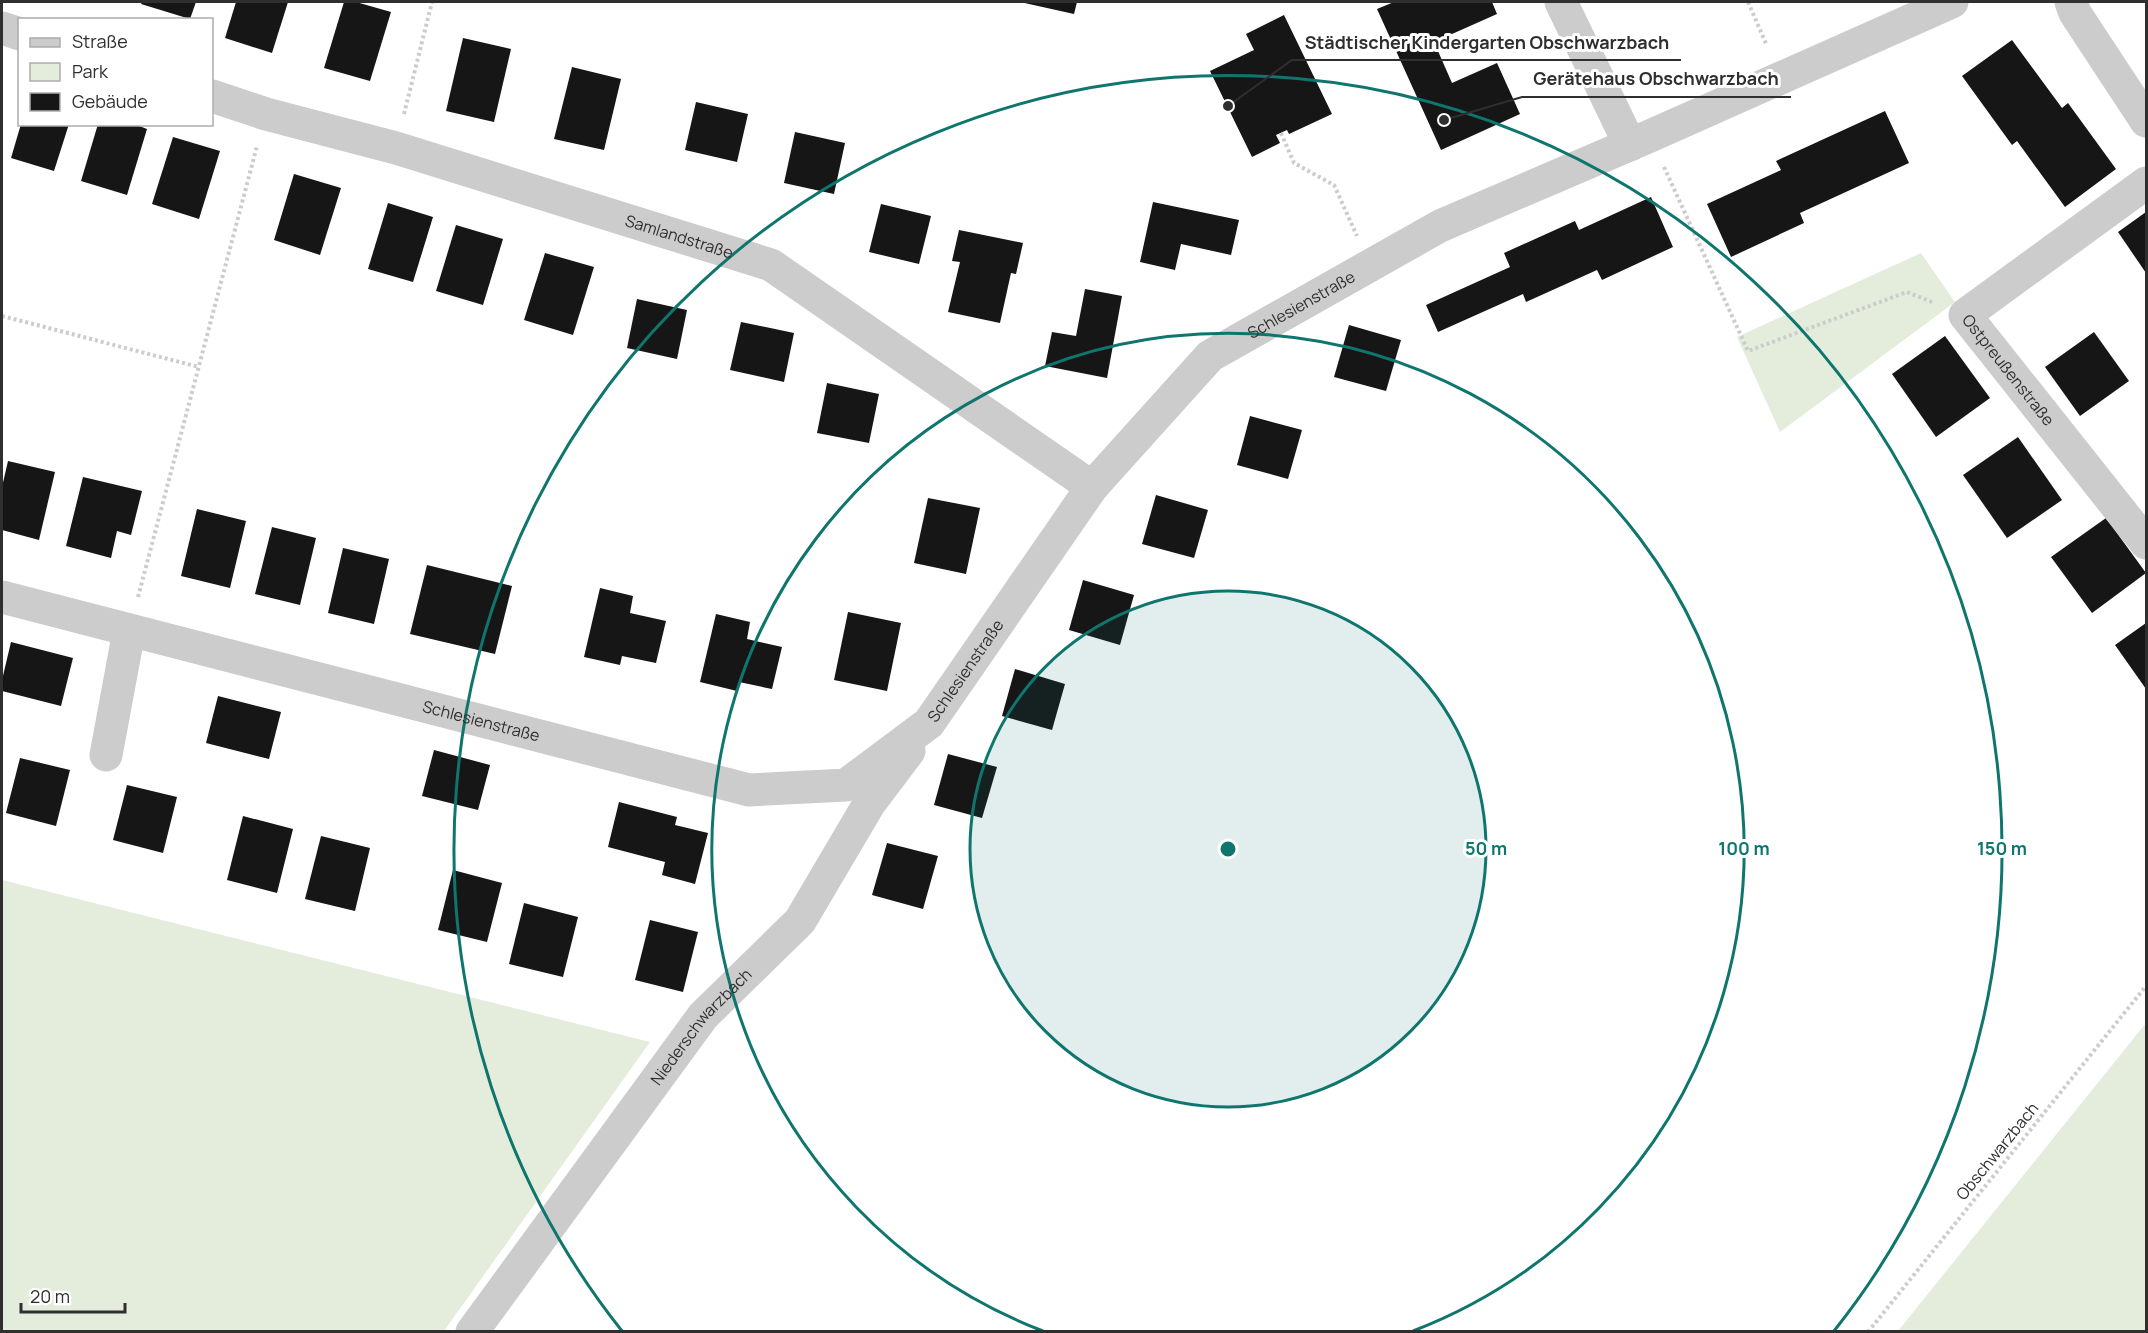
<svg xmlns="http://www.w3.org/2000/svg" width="2148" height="1333" viewBox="0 0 2148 1333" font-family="Manrope,sans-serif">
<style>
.green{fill:#e4eddc}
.building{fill:#161616}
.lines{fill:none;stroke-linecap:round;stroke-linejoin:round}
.path{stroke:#ccc;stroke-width:4;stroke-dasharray:3 3;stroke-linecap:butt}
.minor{stroke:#ccc;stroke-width:33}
.ring{fill:none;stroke:#0f766e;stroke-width:3}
.labels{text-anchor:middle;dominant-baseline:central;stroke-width:6;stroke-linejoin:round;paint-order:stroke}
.street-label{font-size:16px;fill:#2f2f2f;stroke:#fff}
.centre{fill:#0f766e;stroke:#fff;stroke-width:3}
.ring-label{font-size:18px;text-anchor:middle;font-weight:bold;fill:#0f766e;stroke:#fff;stroke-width:6;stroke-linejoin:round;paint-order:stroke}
.leader{fill:none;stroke:#2f2f2f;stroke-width:2}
.callout-dot{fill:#2f2f2f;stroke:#fff;stroke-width:2}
.callout-label{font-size:18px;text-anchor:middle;font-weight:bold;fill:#2f2f2f;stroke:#fff;stroke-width:6;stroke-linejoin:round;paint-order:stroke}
</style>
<rect width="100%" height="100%" fill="#fff"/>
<g class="green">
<path d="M1921 253 1955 302 1780 432 1737 337Z"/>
<path d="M2 880 650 1042 444 1331H2Z"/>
<path d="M2146 1023V1331H1898Z"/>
</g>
<g class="building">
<path d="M142 2H196L190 19 141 4Z"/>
<path d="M236 2H288L272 53 225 38Z"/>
<path d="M344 2H356L391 12 370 81 324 68Z"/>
<path d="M1020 2H1077L1074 14Z"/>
<path d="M1394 2H1492L1497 14 1434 42 1452 83 1497 63 1520 114 1441 150 1377 9Z"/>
<path d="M1284 15 1332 114 1289 134 1287 130 1276 135 1280 143 1252 157 1210 71 1254 50 1246 34Z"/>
<path d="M463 38 511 49 494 122 446 111Z"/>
<path d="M2012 40 2062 108 2068 103 2116 169 2065 207 2017 141 2012 145 1962 76Z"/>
<path d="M572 67 621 79 604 150 554 139Z"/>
<path d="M696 102 748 114 737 162 685 150Z"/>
<path d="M1885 111 1909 163 1800 213 1804 223 1731 257 1707 204 1781 170 1776 161Z"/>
<path d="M21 124H69L54 171 11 158Z"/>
<path d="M98 124H134L147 129 127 195 81 181Z"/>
<path d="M795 132 845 143 834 194 784 183Z"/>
<path d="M173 137 220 151 199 219 152 204Z"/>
<path d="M294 174 341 188 320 255 274 240Z"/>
<path d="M1651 197 1673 247 1602 280 1597 270 1526 302 1523 294 1438 332 1426 305 1510 267 1504 253 1575 221 1579 230Z"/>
<path d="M1153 202 1239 220 1231 255 1181 244 1175 270 1140 262Z"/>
<path d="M388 203 433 217 413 282 368 269Z"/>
<path d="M881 204 931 216 919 264 869 252Z"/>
<path d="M2146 212V273L2118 232Z"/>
<path d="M456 225 503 239 483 305 436 291Z"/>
<path d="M959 230 1023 243 1016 274 1011 273 1000 323 948 312 960 262 952 261Z"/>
<path d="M545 253 594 267 573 335 524 320Z"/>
<path d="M1085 289 1122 296 1107 378 1045 366 1052 332 1076 336Z"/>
<path d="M637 299 687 310 677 359 627 348Z"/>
<path d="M741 322 794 333 784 382 730 370Z"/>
<path d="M1349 325 1401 340 1386 391 1334 377Z"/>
<path d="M2094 332 2129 381 2080 416 2045 367Z"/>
<path d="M1945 336 1990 398 1936 437 1892 374Z"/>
<path d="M827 383 879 394 869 443 817 433Z"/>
<path d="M1250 416 1302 430 1288 479 1237 465Z"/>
<path d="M2018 437 2062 500 2007 538 1963 475Z"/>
<path d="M8 461 55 472 39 540 2 530V487Z"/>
<path d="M83 477 142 491 131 535 117 531 111 558 66 546Z"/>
<path d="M1156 495 1208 510 1194 558 1142 544Z"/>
<path d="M928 498 980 508 966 574 914 563Z"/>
<path d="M197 509 246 521 230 588 181 576Z"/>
<path d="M2106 518 2146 573 2092 613 2051 557Z"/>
<path d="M272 527 316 538 300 605 255 594Z"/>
<path d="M343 548 389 559 374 624 328 613Z"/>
<path d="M427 565 512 586 495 654 410 634Z"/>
<path d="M1083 580 1134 595 1120 645 1069 630Z"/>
<path d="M600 588 633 596 630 613 666 621 656 663 622 656 620 665 584 657Z"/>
<path d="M848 612 901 623 887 691 834 680Z"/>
<path d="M716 614 750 622 747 639 782 647 772 689 739 682 737 691 700 682Z"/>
<path d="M2146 623V689L2115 645Z"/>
<path d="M11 642 73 658 61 706 2 691V680Z"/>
<path d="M1015 669 1065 684 1052 730 1002 716Z"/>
<path d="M218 696 281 712 269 759 206 743Z"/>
<path d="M434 750 490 765 478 810 422 796Z"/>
<path d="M948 754 997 767 982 818 934 805Z"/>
<path d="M20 758 70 770 56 826 6 813Z"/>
<path d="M127 785 177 797 163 853 113 840Z"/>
<path d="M619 802 677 817 675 825 708 833 695 884 662 875 665 862 608 847Z"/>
<path d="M243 816 293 829 277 893 227 880Z"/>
<path d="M321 836 370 848 355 911 305 899Z"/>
<path d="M887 843 938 856 923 909 872 895Z"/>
<path d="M453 870 502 883 487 942 438 930Z"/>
<path d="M524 903 578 917 563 977 509 964Z"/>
<path d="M650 920 698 932 683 992 635 980Z"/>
</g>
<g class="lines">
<g class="path">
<path d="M1748 2 1767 46"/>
<path d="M404 114 432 2"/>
<path d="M1281 133 1294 163 1334 185 1357 236"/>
<path d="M1664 167 1748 351 1907 292 1934 303"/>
<path d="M2 316 199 367"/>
<path d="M138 597 257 146"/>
<path d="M1868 1332 2146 986"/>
</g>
<g class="minor">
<path d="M1561 2 1630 145"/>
<path d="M2071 2 2075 13 2146 121"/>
<path d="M2 28 20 34"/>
<path id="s1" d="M212 96 266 114 396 148 771 265 1092 487"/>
<path id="s2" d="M2146 183 1965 315 2146 543"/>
<path id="s3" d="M2 597 749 790 846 785 929 723 1092 487 1210 356 1440 226 1650 136 1952 2"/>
<path d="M106 755 129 631"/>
<path id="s4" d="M472 1332 703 1016 800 921 869 804 909 751"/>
</g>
</g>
<circle cx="1228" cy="849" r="258" fill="#0f766e" fill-opacity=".12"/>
<g class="ring">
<circle cx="1228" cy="849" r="258"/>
<path d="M1043 1331A516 516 0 1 1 1413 1331"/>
<path d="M622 1331A774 774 0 1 1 1834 1331"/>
</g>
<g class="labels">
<g class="street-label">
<text stroke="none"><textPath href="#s1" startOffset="488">Samlandstraße</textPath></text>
<text stroke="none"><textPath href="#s3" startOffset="1540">Schlesienstraße</textPath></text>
<text stroke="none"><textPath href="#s2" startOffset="294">Ostpreußenstraße</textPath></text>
<text stroke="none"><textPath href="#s3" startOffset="1036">Schlesienstraße</textPath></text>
<text stroke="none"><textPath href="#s3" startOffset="495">Schlesienstraße</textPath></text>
<text stroke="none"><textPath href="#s4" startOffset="382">Niederschwarzbach</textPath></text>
<text transform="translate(1997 1151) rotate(-51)">Obschwarzbach</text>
</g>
</g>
<circle cx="1228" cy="849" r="9" class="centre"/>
<g class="ring-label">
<text x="1486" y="855">50 m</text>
<text x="1744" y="855">100 m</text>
<text x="2002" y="855">150 m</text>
</g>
<path class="leader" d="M1228 106L1292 60H1681M1444 120L1522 97H1791"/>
<g class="callout-dot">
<circle cx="1228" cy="106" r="6"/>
<circle cx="1444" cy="120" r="6"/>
</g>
<g class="callout-label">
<text x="1487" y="49">Städtischer Kindergarten Obschwarzbach</text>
<text x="1656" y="85">Gerätehaus Obschwarzbach</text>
</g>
<rect width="2148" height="1333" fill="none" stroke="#2f2f2f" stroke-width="6"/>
<rect x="18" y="18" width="195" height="108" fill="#ffffff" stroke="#acacac" stroke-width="1.5"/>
<rect x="30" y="38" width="30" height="9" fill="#cccccc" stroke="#acacac" stroke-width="1.5"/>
<text x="72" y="48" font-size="18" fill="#2f2f2f">Straße</text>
<rect x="30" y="63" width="30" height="18" fill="#e4eddc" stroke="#acacac" stroke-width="1.5"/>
<text x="72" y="78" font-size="18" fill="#2f2f2f">Park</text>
<rect x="30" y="93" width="30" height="18" fill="#161616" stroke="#acacac" stroke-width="1.5"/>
<text x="72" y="108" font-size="18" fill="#2f2f2f">Gebäude</text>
<path d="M21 1303v9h104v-9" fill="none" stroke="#2f2f2f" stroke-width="3"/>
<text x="30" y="1303" font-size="18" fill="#2f2f2f" stroke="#ffffff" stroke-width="4.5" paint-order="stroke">20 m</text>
</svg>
